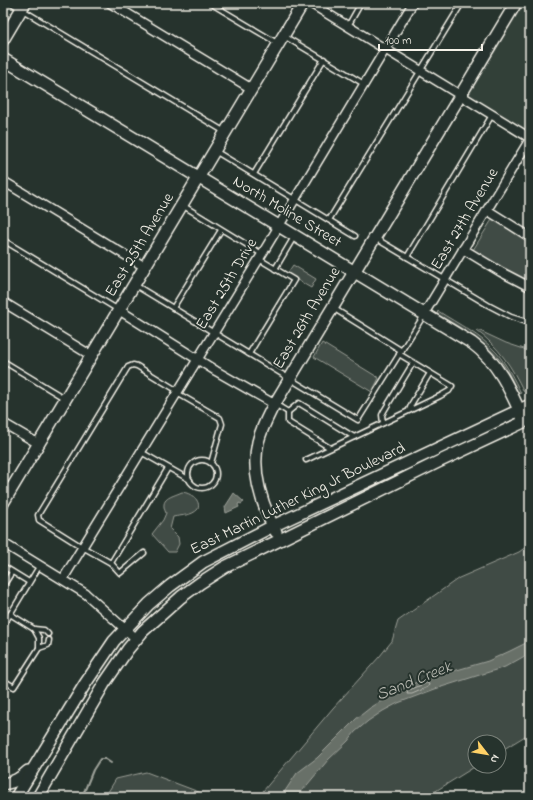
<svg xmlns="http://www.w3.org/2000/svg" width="533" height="800" viewBox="0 0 533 800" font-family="'Indie Flower',sans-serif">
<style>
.built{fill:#333f39}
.green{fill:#414b45;stroke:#9a9e96}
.water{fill:#676f68;stroke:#9fa39b}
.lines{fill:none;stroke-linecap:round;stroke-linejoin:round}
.shore{stroke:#bcbdb5;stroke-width:1}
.stream{stroke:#9fa39b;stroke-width:2}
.lane-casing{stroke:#f4f1e8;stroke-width:7}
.street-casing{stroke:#f4f1e8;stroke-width:11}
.secondary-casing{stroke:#f4f1e8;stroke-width:14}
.lane{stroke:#26332d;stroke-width:4}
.street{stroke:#26332d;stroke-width:8}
.secondary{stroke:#26332d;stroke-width:11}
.labels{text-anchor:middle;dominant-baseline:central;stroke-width:4;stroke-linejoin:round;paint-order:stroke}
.street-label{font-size:16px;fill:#f4f1e8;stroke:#26332d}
.water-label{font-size:17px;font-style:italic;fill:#bcbdb5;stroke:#26332d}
</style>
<rect width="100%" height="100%" fill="#26332d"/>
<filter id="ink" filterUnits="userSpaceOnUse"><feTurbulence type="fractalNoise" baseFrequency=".025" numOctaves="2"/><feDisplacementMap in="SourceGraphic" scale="8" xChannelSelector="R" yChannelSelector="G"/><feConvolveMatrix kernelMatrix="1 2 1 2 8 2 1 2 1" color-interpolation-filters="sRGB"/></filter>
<g filter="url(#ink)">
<path class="built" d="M523 3H530V136L466 97Z"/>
<g class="green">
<path d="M493 218 530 240V282L512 274 473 250Z"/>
<path d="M293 265 316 279 311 288 287 274Z"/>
<path d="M438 311C458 324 481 335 497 353 507 365 514 379 521 393L519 394C513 384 510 374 503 364 486 341 461 328 437 314Z"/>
<path d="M478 330 506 343 530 351V389L524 392C512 367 499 347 477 331Z"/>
<path d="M322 343 379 378 372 392 314 357Z"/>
<path d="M182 492C191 493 201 500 198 509 192 516 182 515 173 517L170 529 178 537 179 544 175 552H168L152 534 163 520 166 513C159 498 171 497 182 492Z"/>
<path d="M530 544V733L499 752V742H475V766H476L426 797H258L333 708 380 656 392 641 398 621 459 578 519 552Z"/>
<path d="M146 772 212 797H105L116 779Z"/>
</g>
<g class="water">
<path d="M234 493 244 502 241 504 239 503 238 505 239 507 226 513 225 507Z"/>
<path d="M530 641V653L505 667 435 689 398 703 383 711 368 721 355 732 348 741 328 760 297 797H281L297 773 317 758 356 719 370 708 398 691 419 681 488 661 510 651Z"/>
</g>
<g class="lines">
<path class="shore" d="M427 683 429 684 428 687 412 694H407L408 691Z"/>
<path class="stream" d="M82 797 93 770 100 759H105L111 763"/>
<defs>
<g id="lane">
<path d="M11 3 225 132"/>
<path d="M210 3 277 43"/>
<path d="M348 26 361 3"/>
<path d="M284 36 364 84"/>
<path d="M215 151 355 236"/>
<path d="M254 174 324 59"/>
<path d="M182 205 262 254"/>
<path d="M329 220 462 3"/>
<path d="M375 238 488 305 511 317 530 323"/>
<path d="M3 240 117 309"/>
<path d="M407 257 492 115"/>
<path d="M275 269 294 237"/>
<path d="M135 285 358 420 424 315"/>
<path d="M173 308 221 230"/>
<path d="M333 308 402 351"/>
<path d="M249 354 294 280 259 259"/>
<path d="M3 361 64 398"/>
<path d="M177 393 220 418 222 424 211 463"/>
<path d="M275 404 288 412"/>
<path d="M409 410 412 403 430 373"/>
<path d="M288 412 299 403 354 437"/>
<path d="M288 412V422L330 448"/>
<path d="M383 423 382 415 384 411 413 363"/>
<path d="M141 452 190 480"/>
<path d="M306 460 440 396 449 391 452 386 399 354"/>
<circle cx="202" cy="474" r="14"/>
<path d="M3 483 12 488"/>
<path d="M82 547 39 520 38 515 128 367 133 365 137 366 178 391"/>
<path d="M82 549H86L111 563 120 573 144 553"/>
<path d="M111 563 168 468"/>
<path d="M3 566 29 582"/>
<path d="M3 586 12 572"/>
<path d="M3 626 40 565"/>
<path d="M34 629 44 630 48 634"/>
<path d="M39 648 48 645 49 640"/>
<path d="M3 680 14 687 39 648V638L34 629 10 614"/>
</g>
<g id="street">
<path d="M110 3 252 89"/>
<path d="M310 3 530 138"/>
<path d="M3 181 145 267"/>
<path d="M487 210 530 237"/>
<path d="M463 249 501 272 530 287"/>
<path d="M3 302 92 356"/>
<path d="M119 310 216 371 274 404"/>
<path d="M424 314 530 139"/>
<path d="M3 423 39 444"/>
<path d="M3 543 86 594 136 639"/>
<path d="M63 579 259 259 413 3"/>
</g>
<g id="secondary">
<path d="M3 40 25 3"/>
<path d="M3 59 472 343C499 363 511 392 524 421"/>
<path d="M3 503 303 3"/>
<path d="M276 532C262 505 251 472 258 442 261 430 266 420 271 410L516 3"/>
<path d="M3 784C14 782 20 779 28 771"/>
<path d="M16 797 85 684 114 641 149 604 170 586 203 562 273 526 530 405"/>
<path d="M38 797 104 684 128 649 143 631 181 597 200 583 225 567 438 462 530 419"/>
</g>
</defs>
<use href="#lane" class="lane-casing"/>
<use href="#street" class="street-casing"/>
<use href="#secondary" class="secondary-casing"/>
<use href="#lane" class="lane"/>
<use href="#street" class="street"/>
<use href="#secondary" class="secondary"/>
</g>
</g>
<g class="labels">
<g class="street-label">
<text transform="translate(287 212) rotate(31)">North Moline Street</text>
<text transform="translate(465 219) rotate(-59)">East 27th Avenue</text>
<text transform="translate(140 245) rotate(-59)">East 25th Avenue</text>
<text transform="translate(227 284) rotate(-59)">East 25th Drive</text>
<text transform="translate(307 318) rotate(-59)">East 26th Avenue</text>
<text transform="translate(298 499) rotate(-26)">East Martin Luther King Jr Boulevard</text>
</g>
<g class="water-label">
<text transform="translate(414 681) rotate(-22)">Sand Creek</text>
</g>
</g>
<rect width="533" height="800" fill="none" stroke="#26332d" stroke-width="16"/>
<rect x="8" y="8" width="517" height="784" fill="none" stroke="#f4f1e8" stroke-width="1.5" filter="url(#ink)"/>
<g transform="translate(487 754) rotate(121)"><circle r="19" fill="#26332d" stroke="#787f78"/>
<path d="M0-3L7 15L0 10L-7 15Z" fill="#ffd166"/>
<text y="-6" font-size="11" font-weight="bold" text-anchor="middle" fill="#f4f1e8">N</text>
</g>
<path d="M379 44v6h103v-6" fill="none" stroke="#f4f1e8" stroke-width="2"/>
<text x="385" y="44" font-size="12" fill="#f4f1e8" stroke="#26332d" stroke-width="3" paint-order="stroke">100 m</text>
</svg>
